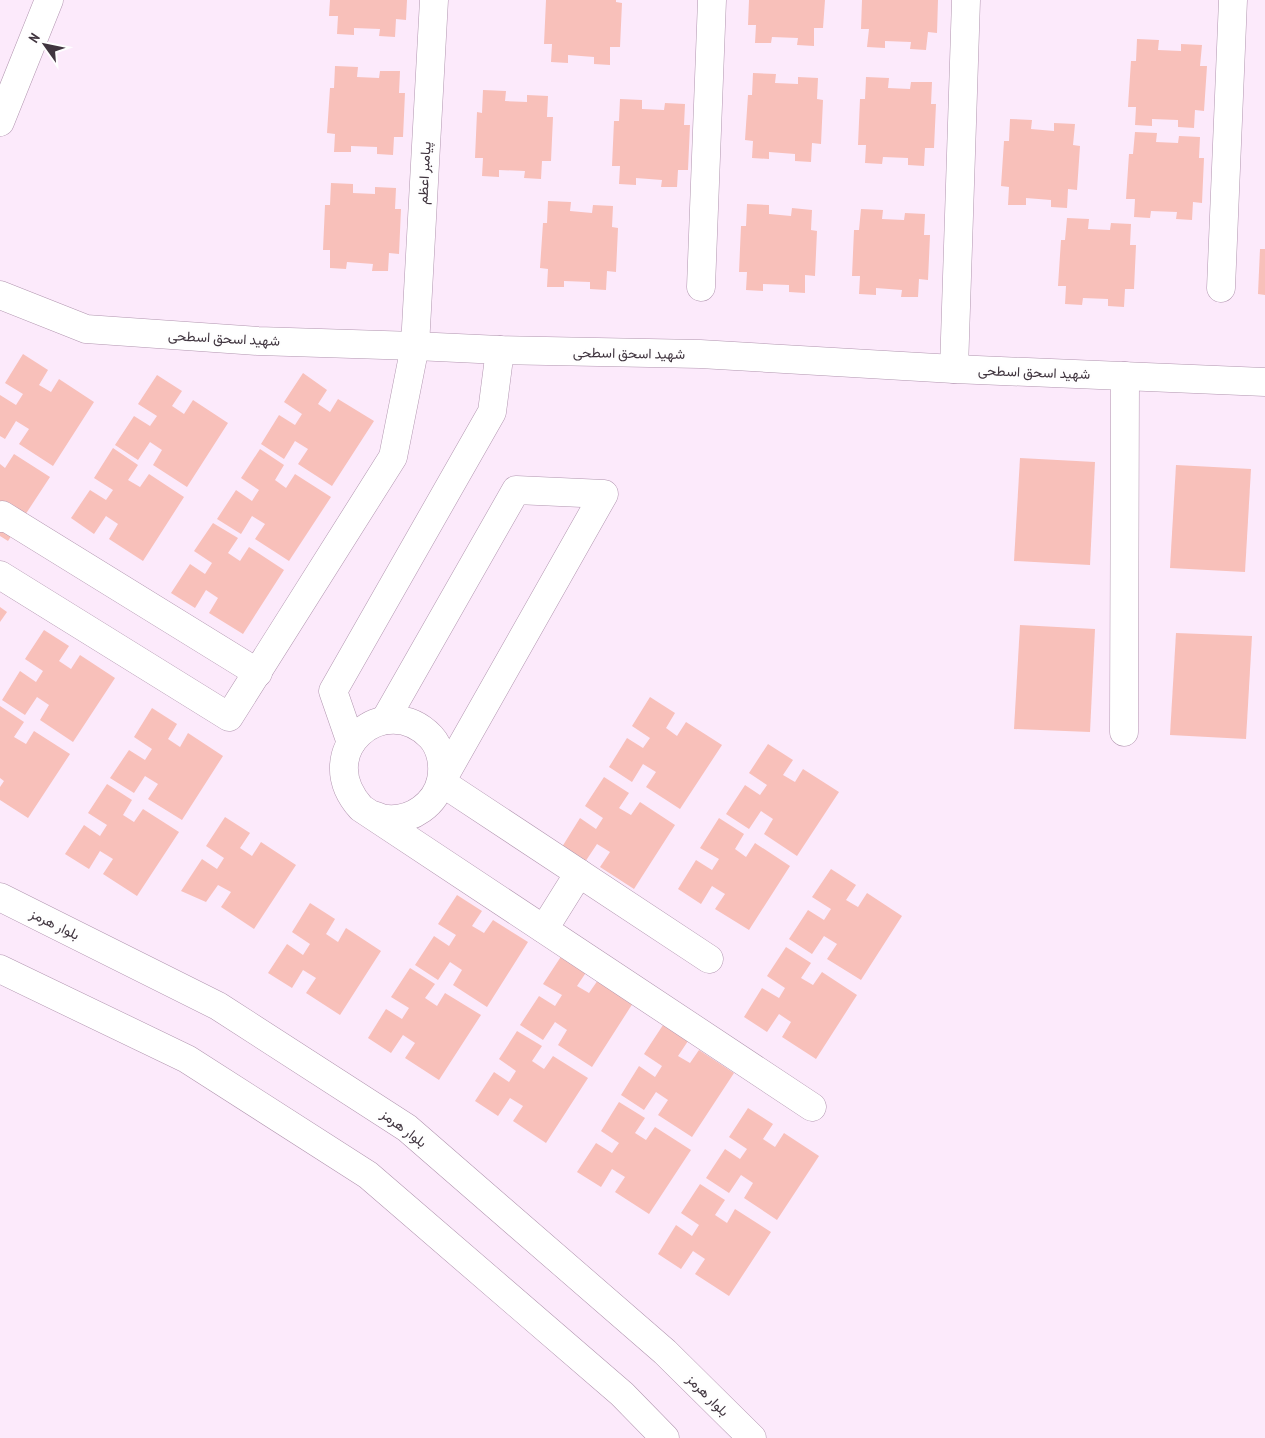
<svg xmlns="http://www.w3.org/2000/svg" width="1265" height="1438" viewBox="0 0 1265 1438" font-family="'PT Sans Narrow',Vazirmatn,sans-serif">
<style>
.building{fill:#f8c0ba}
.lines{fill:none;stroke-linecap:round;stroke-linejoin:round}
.minor-casing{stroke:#b195af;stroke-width:29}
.major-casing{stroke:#b195af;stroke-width:29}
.minor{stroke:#fff;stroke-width:28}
.major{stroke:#fff;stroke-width:28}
.labels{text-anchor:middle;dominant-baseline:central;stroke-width:4.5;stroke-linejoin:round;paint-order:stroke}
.street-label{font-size:14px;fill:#40353f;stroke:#fefefe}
</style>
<rect width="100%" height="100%" fill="#fceafb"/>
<g class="building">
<path d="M330 0H407L406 20 396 19 395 37 379 36 380 29 354 28V35L337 34 338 16H329Z"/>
<path d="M546 0H616V2L622 3 620 47H610V65L594 64V57L568 55V63L551 62 552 44H544Z"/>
<path d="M749 0H825L823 28H814V46L797 45 798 38 772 37 771 43H755L756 25H748Z"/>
<path d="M862 0H938L937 33 928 32 926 50 910 49 911 42 885 41V48L867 47 869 29H861Z"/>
<path d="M1137 39 1159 40 1158 50 1181 51V44L1202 45 1200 66H1207L1204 111 1195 110 1194 128 1178 127V120L1152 119V126L1135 125 1136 107H1128L1131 61H1136Z"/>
<path d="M335 66 358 67 357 77 379 78 380 71H400L399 93H405L403 137H394L393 155 377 154V147L351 146V152H334L335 134 327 133 330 88H334Z"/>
<path d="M753 73 776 74 775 83 798 84V77L818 78 817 99 823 100 821 144 812 143 811 162 795 161V154L769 152V159L752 158 753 141 745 140 748 95H752Z"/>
<path d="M866 77 889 78 888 88 910 89 911 82H932L931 104H936L934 148H925L924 166 908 165V158L883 157 882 164 865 163 866 145H858L860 99H865Z"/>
<path d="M483 90 506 91 505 101 527 102V95L548 96 547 117H553L551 161H542L541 179 524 178 525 171 499 170V177L482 176 483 158H475L477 112 482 113Z"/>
<path d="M620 99 642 100V109L664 110 665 103 685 104 684 125H690L688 170H678L677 187H661L662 180 636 178V185L619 184 620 166H612L614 121H619Z"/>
<path d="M1010 119 1032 120 1031 129 1054 131V123L1075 124 1073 145 1080 146 1077 190 1068 189 1067 208 1051 207V200L1026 198V205H1008L1009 187 1001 186 1004 141H1009Z"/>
<path d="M1135 132 1157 133 1156 142 1178 143 1179 136 1200 137 1199 158H1204L1202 203 1193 202 1192 220 1176 219 1177 212 1151 211 1150 218 1134 217 1135 199H1126L1129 154H1133Z"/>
<path d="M331 183 353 184V193L375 194V187L396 188 395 209H401L399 254 389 253 388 271H372L373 264 347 262 346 269 330 268V250H323L325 205H330Z"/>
<path d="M548 201 571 202 570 211 592 213 593 205 613 206 612 227 618 228 616 272 607 271 606 290 590 289V282L564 281V287H547L548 269 540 268 543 223H547Z"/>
<path d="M747 204 769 205V214L791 216 792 208 812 210 811 230 817 231 815 276 805 275V293L789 292V285L763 284V291L746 290 747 272H739L741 226H746Z"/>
<path d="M861 209 883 210 882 219 904 220 905 213 925 214 924 235H930L928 280 919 279 918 297H901L902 290 876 288V295L859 294 860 276H852L854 230H859Z"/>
<path d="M1067 218 1089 219 1088 229 1110 230 1111 223 1131 224 1130 245H1136L1134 289H1125L1124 307 1108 306V299L1083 298 1082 305 1065 304 1066 286H1058L1061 240H1065Z"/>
<path d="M1260 249H1265V295L1258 294Z"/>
<path d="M23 354 48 370 39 385 51 392 59 379 94 402 53 466 19 444 29 429 16 421 5 439 0 436V395L16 405 23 394 5 383Z"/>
<path d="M303 373 327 390 318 404 330 412 338 399 374 421 332 486 298 464 308 449 295 441 284 459 261 444 279 415 295 425 302 414 284 402Z"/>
<path d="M157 375 182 391 172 406 184 414 193 400 228 423 187 487 153 465 162 450 150 442 138 460 115 445 134 416 150 426 157 416 138 404Z"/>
<path d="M113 448 138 465 128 480 140 487 149 474 184 497 143 561 109 539 118 524 106 516 94 534 71 518 90 490 106 500 113 490 94 478Z"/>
<path d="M260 449 284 465 275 480 286 488 295 474 331 497 289 561 255 539 265 524 252 516 241 534 217 519 236 490 252 501 259 490 241 478Z"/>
<path d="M14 454 50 477 8 541 0 536V464L5 468Z"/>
<path d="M1020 458 1095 462 1090 565 1014 561Z"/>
<path d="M1176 465 1251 469 1245 572 1170 568Z"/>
<path d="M213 523 238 538 228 553 240 561 249 547 284 570 243 634 209 613 218 598 206 590 195 608 171 593 190 564 205 574 212 563 194 551Z"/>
<path d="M0 607 7 612 0 622Z"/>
<path d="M1020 625 1095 629 1090 732 1014 729Z"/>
<path d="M44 630 69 646 59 661 71 669 80 655 115 678 73 742 40 720 49 705 37 697 25 715 2 700 20 671 36 682 43 671 25 659Z"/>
<path d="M1176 633 1252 636 1246 739 1170 735Z"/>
<path d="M650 697 675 713 666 728 677 736 686 722 722 745 680 809 646 787 656 772 643 764 632 782 609 767 627 738 643 748 650 738 632 726Z"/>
<path d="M0 706 24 722 14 737 26 744 34 731 70 754 28 818 0 800V787L4 781 0 778Z"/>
<path d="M152 708 177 724 168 739 180 747 188 733 223 756 182 820 148 799 158 784 145 776 134 793 110 778 129 750 145 760 152 749 134 737Z"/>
<path d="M768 744 793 760 783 775 795 782 803 769 839 792 797 856 764 834 773 819 761 811 749 829 726 814 745 785 760 795 767 785 749 773Z"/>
<path d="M604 777 629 793 619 808 631 815 640 802 675 825 634 889 600 867 610 852 597 844 585 862 562 847 580 818 596 829 603 818 585 806Z"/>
<path d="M107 784 132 800 123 815 134 822 143 809 179 832 137 896 103 874 113 859 100 851 89 869 65 854 84 825 100 836 107 825 88 813Z"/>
<path d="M225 817 250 833 240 848 252 856 261 842 296 865 254 929 221 907 231 892 218 885 206 902 181 891 202 859 217 869 224 858 206 846Z"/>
<path d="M719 818 744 834 735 849 746 857 755 843 790 866 749 930 715 909 725 894 712 886 701 904 678 889 696 860 712 870 719 859 700 848Z"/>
<path d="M831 869 856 885 846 900 858 907 867 893 902 916 861 980 827 959 837 944 824 936 812 954 789 939 808 910 824 920 831 909 812 897Z"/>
<path d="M457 895 482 911 472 926 484 933 493 920 528 942 487 1007 453 985 462 970 450 962 438 980 415 965 434 936 449 946 456 935 438 924Z"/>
<path d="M310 903 335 919 326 934 338 942 346 928 381 951 340 1015 306 993 316 978 303 970 292 988 268 973 287 944 303 955 310 944 292 932Z"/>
<path d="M786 947 811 963 801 978 813 985 822 972 857 995 816 1059 782 1037 791 1022 779 1014 767 1032 744 1017 762 988 779 998 785 988 767 976Z"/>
<path d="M562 955 587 971 577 986 589 993 598 980 633 1003 592 1067 558 1045 567 1030 555 1022 543 1040 520 1025 539 996 555 1006 562 995 543 984Z"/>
<path d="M410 968 435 984 425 998 437 1006 445 993 481 1015 439 1080 405 1058 415 1043 403 1035 391 1053 368 1038 386 1009 402 1019 409 1008 391 997Z"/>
<path d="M663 1025 688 1041 678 1056 690 1063 699 1050 734 1073 692 1137 658 1115 668 1100 656 1092 644 1110 621 1095 639 1066 655 1077 662 1066 644 1054Z"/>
<path d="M517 1031 542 1046 532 1061 544 1069 553 1056 588 1078 546 1143 513 1121 523 1106 510 1098 498 1116 475 1101 494 1072 509 1082 516 1071 499 1059Z"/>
<path d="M619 1102 645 1118 635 1133 646 1140 655 1127 691 1150 649 1214 615 1192 625 1177 612 1169 601 1187 577 1172 596 1143 612 1153 619 1143 601 1131Z"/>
<path d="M748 1108 773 1124 763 1139 775 1147 784 1133 819 1156 777 1220 744 1198 753 1183 741 1175 729 1193 706 1178 725 1149 740 1159 747 1149 729 1137Z"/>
<path d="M700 1184 725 1200 715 1215 727 1223 735 1209 771 1232 729 1296 695 1274 705 1259 693 1251 681 1269 658 1254 676 1225 692 1236 699 1225 681 1213Z"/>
</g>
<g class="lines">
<defs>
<g id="minor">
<path d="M0 122 49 0"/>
<path d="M701 287 712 0"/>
<path d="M1221 288 1233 0"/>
<path d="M0 295 86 329 258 341 415 346 500 350 700 354 954 369 1265 382"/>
<path d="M954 369 966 0"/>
<path d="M0 518 2 515 258 673"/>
<path d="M0 575 229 717 393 457 415 346 434 0"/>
<path d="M385 720 516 490 604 494 441 782 709 959"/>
<path d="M1124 732 1125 376"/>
<path d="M351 743 333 691 492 412 500 350"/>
<path d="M373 815C377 816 383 819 387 819 412 821 436 804 441 780 444 765 441 748 431 737 385 689 310 751 361 808L812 1107"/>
<path d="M544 929 579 873"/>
</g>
<g id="major">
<path d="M0 897 218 1006 407 1128 665 1352 752 1438"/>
<path d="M0 969 187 1059 368 1175 622 1394 665 1438"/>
</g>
</defs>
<use href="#minor" class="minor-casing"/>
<use href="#major" class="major-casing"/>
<use href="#minor" class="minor"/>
<use href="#major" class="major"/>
</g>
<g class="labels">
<g class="street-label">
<text transform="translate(424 173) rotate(-87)">پیامبر اعظم</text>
<text transform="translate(224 338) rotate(3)">شهید اسحق اسطحی</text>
<text transform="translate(629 353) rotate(1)">شهید اسحق اسطحی</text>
<text transform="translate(1034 372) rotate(2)">شهید اسحق اسطحی</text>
<text transform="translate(55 924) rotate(26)">بلوار هرمز</text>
<text transform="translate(404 1128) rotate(37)">بلوار هرمز</text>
<text transform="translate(708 1395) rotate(45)">بلوار هرمز</text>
</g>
</g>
<g transform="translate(45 45) rotate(303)" stroke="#fefefe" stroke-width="4" paint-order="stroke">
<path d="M0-4L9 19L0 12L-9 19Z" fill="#40353f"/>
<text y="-8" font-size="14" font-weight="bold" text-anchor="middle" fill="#40353f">N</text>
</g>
</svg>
